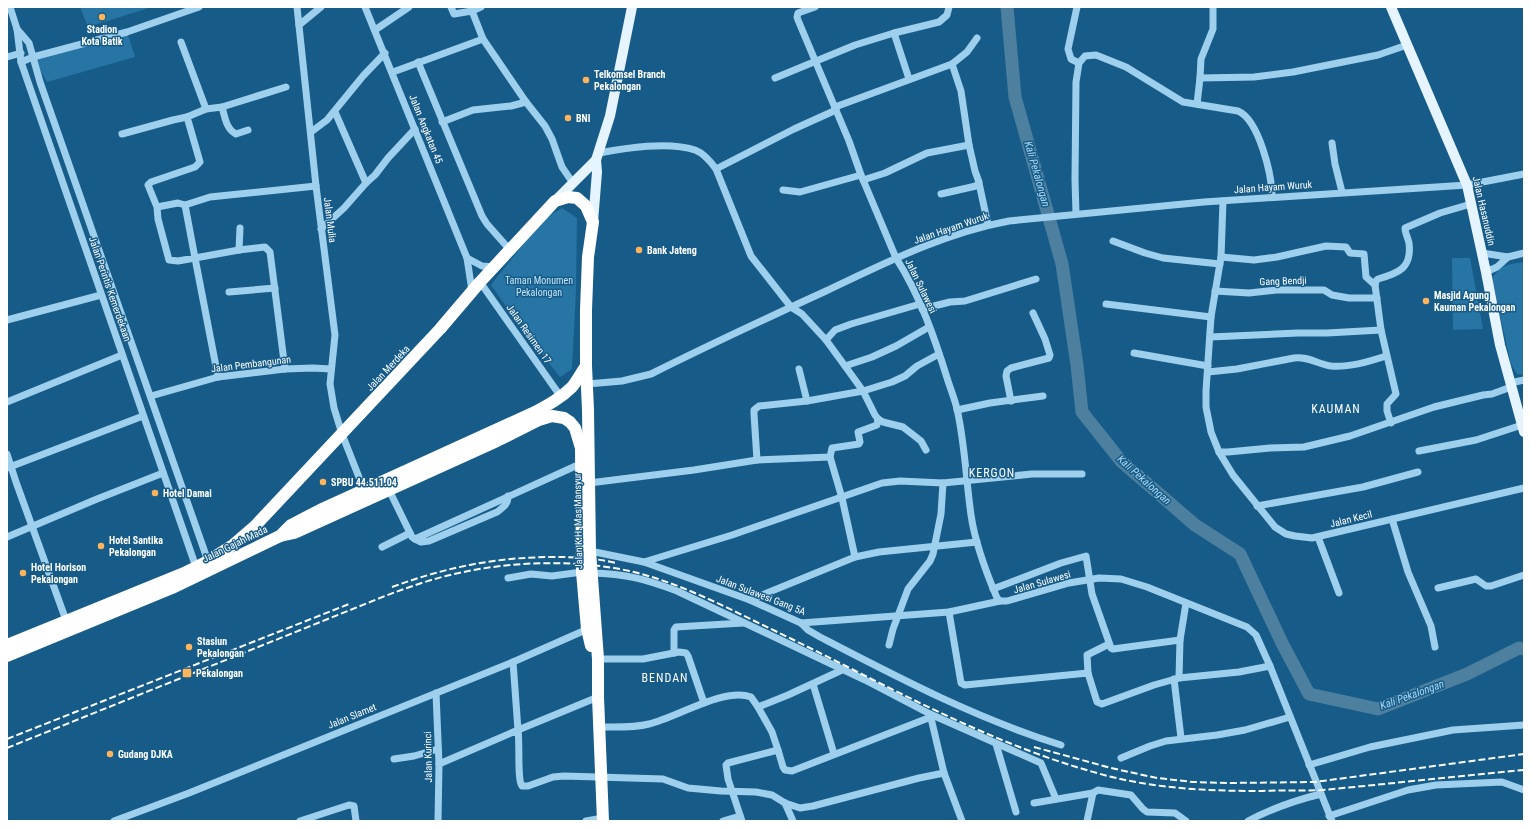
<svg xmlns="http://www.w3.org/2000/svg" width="1531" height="828" viewBox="0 0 1531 828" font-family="'Roboto Condensed',sans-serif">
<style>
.green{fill:#2675a5}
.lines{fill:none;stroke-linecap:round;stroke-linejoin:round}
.river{stroke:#4d7f9f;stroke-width:13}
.minor{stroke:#9ed0ee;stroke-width:7}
.major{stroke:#e5f4ff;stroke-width:10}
.highway{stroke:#fff;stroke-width:12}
.rail{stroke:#fff;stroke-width:2;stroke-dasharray:7 3;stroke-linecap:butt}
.poi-dot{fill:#ffb35b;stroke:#175c88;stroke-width:1.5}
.labels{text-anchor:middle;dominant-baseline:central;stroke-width:3;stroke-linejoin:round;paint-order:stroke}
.poi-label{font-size:10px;font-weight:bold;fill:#fff;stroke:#175c88;text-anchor:start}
.street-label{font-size:10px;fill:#fff;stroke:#175c88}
.park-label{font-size:10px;fill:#c4e6fa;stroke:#175c88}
.water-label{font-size:11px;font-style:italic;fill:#aad9f5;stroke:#175c88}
.quarter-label{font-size:12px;letter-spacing:1px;fill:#fff;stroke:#175c88}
</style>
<rect width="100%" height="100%" fill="#175c88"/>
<g class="green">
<path d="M80 7H152L88 27Z"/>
<path d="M127 32 135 57 47 82 33 57Z"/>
<path d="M562 208 577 218 576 290 572 369 560 377 523 330 491 285 528 238 546 218Z"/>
<path d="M1452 258H1470L1483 329 1453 330Z"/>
<path d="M1524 262V375L1517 374 1511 364 1492 279C1500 265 1509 264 1524 262Z"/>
</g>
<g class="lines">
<path class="river" d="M1007 7 1015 97 1062 264 1077 365 1082 412 1121 461 1195 525 1240 554 1282 643 1309 694 1378 709 1467 674 1519 648 1524 649"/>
<g class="minor">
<path d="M10 7 17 29 21 62 197 570"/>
<path d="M297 7 316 186 335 335 330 384 334 408 342 434 364 490"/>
<path d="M365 7 467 258 472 291"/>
<path d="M451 7 454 14 472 11"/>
<path d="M481 7 472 11 483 39 526 102 545 126 552 139 562 167 573 183"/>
<path d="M815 7 798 13 797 17 798 20 849 141 861 175 896 258C920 295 935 339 948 381 951 390 955 400 957 409 965 444 966 480 971 515 975 543 986 572 997 598L1000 601H1007L1069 583 1099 578 1121 579 1147 587 1247 627 1256 635 1270 666 1332 821"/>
<path d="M1077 7 1068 49 1071 59 1079 63"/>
<path d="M299 25 321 7"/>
<path d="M17 29 29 43 40 82 209 564"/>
<path d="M375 30 409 7"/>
<path d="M894 33 909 79"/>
<path d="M181 42 206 109"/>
<path d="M7 57 21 53"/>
<path d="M21 62 33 57 127 32 199 7"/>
<path d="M418 62 482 216 487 224 510 250"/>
<path d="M952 64 967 52 977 38"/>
<path d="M393 72 483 39"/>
<path d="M775 78 855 45 894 33 939 22 947 15 949 7"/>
<path d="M1200 78 1254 77 1293 72 1378 55 1407 45"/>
<path d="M1197 104 1200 78 1201 59 1213 29V7"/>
<path d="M222 107C225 117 226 129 236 134L248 130"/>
<path d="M835 107 952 64 961 91 969 145 975 171 979 182 976 186 941 194"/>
<path d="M335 112 366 183 375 175 388 158 415 129"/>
<path d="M442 122 473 110 511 106 526 102"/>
<path d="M311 132 327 120 363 76 385 53"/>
<path d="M122 134 173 120 187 117"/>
<path d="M1332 143 1335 164 1342 192"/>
<path d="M599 153C626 148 668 141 695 150 703 153 711 162 716 169L751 256 791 307 802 314 826 340 845 366 872 357 896 346 929 327"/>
<path d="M716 169 794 129 836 110"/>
<path d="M863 180 885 173 927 153 969 145"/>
<path d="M979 183 988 225"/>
<path d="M783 190 800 192 861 175"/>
<path d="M1223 201 1221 257 1211 317 1206 391V407L1211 432 1219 452 1233 475 1275 527 1286 534 1295 536 1312 538 1524 488"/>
<path d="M185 205 210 197 316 186"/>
<path d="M157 207 158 219 169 260 178 261 195 258 185 205 178 203 157 207 148 185 151 182 195 167 200 162 187 117 206 109 222 107 286 87"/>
<path d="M1076 214 1075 180 1076 82 1079 63 1085 56 1096 55 1126 67 1183 102 1238 111C1259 120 1272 175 1272 197"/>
<path d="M321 229 344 208 366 183"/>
<path d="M1113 241 1145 253 1163 258 1220 264"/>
<path d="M239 250 240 228"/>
<path d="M1482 253 1508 257 1524 253"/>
<path d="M1221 257 1254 260 1277 257 1326 246 1346 247 1350 253 1364 254 1366 277 1375 285"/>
<path d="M467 258 482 266 494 267"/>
<path d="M1486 272 1497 267 1508 257"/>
<path d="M480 282 561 397"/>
<path d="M1215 291 1249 293 1277 290H1324L1332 295 1349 298H1377"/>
<path d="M229 292 275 288"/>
<path d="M1106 304 1211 317"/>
<path d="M922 309 950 302 965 301 1036 279"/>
<path d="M7 320 101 295"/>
<path d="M1210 337 1298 333H1327L1381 330"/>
<path d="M826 340 835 330 851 324 920 304"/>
<path d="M1134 353 1208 366"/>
<path d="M845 366 863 391 875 415 878 419 883 422 903 427 921 441 926 450"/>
<path d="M799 369 807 401"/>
<path d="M1208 372 1237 369 1294 358C1307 356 1318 364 1331 366 1347 368 1371 361 1386 356"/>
<path d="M218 377 195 258 239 250 265 247 270 252 285 369"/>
<path d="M1510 383 1524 380"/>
<path d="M587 384 622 381 651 374C709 345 767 318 826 291 885 263 944 233 1009 221L1204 202 1467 185 1524 174"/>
<path d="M151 396 218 377 285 369 313 368 331 369"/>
<path d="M1011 401 1006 376 1007 371 1011 368 1049 358 1050 355 1045 339 1033 313"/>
<path d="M7 402 122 355"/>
<path d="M957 410 990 403 1043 396"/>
<path d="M1391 423 1387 411V404L1396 394 1381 330 1375 285 1376 281 1378 279C1399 273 1412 268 1409 243 1408 238 1405 233 1405 228L1440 213 1471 204"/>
<path d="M1419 451 1476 440 1522 425"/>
<path d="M1219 452H1228L1270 448 1304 447 1350 436 1434 407 1483 395 1492 394 1511 387"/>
<path d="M7 454 16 482 67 623"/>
<path d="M830 457 842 498 855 557"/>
<path d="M757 460 754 414V410L759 406 807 401 863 391 892 382 905 376 917 366 939 354"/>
<path d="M7 468 143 416"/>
<path d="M589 483 694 470 757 460 830 457 832 448 859 444 860 442 858 432 877 425 878 419"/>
<path d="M389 490 412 537 415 539 580 464"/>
<path d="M1257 506 1363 487 1418 472"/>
<path d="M1392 519 1408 572 1431 626 1435 647"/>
<path d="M7 537 97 499 163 473"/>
<path d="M1318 537 1339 593"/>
<path d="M415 539 421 542 429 541 497 512C503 507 508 505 508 496"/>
<path d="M382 547 410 533"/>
<path d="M590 551 644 562 750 600 801 623 949 612 1000 601"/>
<path d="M644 562 732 535 882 483 900 481 943 483 1032 474H1082"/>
<path d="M591 573C627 574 645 579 677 591L865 680 930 714 1041 763 1056 799"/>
<path d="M508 578 531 574 552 576 582 572"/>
<path d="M1438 588 1476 579 1486 586H1491L1524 575"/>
<path d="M993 589 1061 563 1086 556 1092 594 1111 648 1113 649 1180 640"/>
<path d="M750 600 855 557 879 552 977 542"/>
<path d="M949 612 961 683 965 685 1088 673 1097 702 1102 704 1154 685 1179 678 1239 672 1270 666"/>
<path d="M801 623 808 630 820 637C899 678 975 718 1061 745"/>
<path d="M889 645 893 629 908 589 930 561 933 554 941 514 943 483"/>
<path d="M674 653V630L676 627 743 623"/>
<path d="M598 659H643L679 652 686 653 688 656 704 703"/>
<path d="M513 662 518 730 598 697"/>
<path d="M1088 673 1087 655 1109 644"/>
<path d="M1179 678 1180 640 1186 603"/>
<path d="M1174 679 1181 738"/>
<path d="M813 684 834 754"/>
<path d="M436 693 439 764 438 821"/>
<path d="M930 714 944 773 962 821"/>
<path d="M600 727C616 727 633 728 649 724 676 718 724 687 751 697L758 707 788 695 842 670"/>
<path d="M996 744 1016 812"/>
<path d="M778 750 783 767 785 770 792 771 931 717"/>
<path d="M1121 758 1150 746 1166 741 1217 735 1245 730 1290 717"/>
<path d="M394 759 414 756 438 749"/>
<path d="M439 764 518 730C520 743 517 780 522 786H528L553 777 564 776 663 779 688 788 721 791 756 792 772 795 785 803 800 808 813 806 919 778 944 773"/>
<path d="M1309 765 1370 747 1453 730 1524 725"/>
<path d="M785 803 793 821"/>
<path d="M1034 803 1093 793"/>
<path d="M1329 816 1408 790 1436 785 1502 782 1524 790"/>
<path d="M114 821 189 793 513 662 590 628"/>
<path d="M300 821 349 805 354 806 356 821"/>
<path d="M586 821 603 818"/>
<path d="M723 821 740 816"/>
<path d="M742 821 728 779 726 765 728 763 778 750 772 732 758 707"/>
<path d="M1087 821 1093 793 1098 790 1131 795 1143 809 1147 812 1175 813 1186 821"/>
<path d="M1248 821C1271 809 1296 800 1321 794"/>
</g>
<g class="major">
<path d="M1391 7 1467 185 1486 272 1500 345 1524 432"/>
<path d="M555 201 596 160"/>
<path d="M593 222 597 172 596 160 610 116 632 7"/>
</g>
<g class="highway">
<path d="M280 536 294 533 497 441 539 420 552 416 564 418 570 422 575 428 581 448 582 572 587 629 591 646"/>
<path d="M7 645 184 573 208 561 233 545 255 526 440 329 480 282 555 201 568 197 577 198 586 206 593 222 588 257 586 310V366L588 410 590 551 598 659V697L603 821"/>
<path d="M7 656 172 588 280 536 291 525 320 510 535 412C548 405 561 398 572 387 577 381 581 373 586 366"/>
</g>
<g class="rail">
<path d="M392 587C447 567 496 557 555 557 575 557 595 558 616 563"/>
<path d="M7 739 349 604"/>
<path d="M1034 747 1111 768 1157 778 1193 782 1229 783 1315 782 1524 754"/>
<path d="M7 748 385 596C409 587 434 578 459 573 509 562 563 560 614 568 669 577 719 604 769 628 880 681 988 745 1108 776 1159 789 1210 791 1262 791 1282 790 1302 791 1322 790 1389 784 1457 776 1524 770"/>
</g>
</g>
<g class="poi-dot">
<circle cx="102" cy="17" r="4"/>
<circle cx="586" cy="80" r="4"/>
<circle cx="568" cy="118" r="4"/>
<circle cx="639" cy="250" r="4"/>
<circle cx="1426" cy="301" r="4"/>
<circle cx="323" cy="482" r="4"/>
<circle cx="155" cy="493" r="4"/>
<circle cx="101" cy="546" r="4"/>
<circle cx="23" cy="573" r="4"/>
<circle cx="189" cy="647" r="4"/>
<rect x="182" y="668" width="10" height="10" rx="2"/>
<circle cx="110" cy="754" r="4"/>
</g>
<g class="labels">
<g class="poi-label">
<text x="102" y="29" text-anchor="middle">Stadion<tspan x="102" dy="12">Kota Batik</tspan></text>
<text x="594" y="74">Telkomsel Branch<tspan x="594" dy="12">Pekalongan</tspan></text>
<text x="576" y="118">BNI</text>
<text x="647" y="250">Bank Jateng</text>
<text x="1434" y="295">Masjid Agung<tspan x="1434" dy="12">Kauman Pekalongan</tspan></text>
<text x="331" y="482">SPBU 44.511.04</text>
<text x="163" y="493">Hotel Damai</text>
<text x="109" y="540">Hotel Santika<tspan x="109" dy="12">Pekalongan</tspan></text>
<text x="31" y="567">Hotel Horison<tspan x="31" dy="12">Pekalongan</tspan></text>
<text x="197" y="641">Stasiun<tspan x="197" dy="12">Pekalongan</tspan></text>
<text x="196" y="673">Pekalongan</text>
<text x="118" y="754">Gudang DJKA</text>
</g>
<g class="street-label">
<text transform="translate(426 129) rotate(68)">Jalan Angkatan 45</text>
<text transform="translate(1273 187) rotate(-4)">Jalan Hayam Wuruk</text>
<text transform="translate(1484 211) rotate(77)">Jalan Hasanuddin</text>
<text transform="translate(330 220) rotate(83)">Jalan Mulia</text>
<text transform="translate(951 228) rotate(-19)">Jalan Hayam Wuruk</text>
<text transform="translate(1283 281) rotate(-2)">Gang Bendji</text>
<text transform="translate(921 286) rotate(64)">Jalan Sulawesi</text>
<text transform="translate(110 289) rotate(71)">Jalan Perintis Kemerdekaan</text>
<text transform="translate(529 334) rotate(55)">Jalan Resimen 17</text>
<text transform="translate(251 364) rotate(-7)">Jalan Pembangunan</text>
<text transform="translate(388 368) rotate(-47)">Jalan Merdeka</text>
<text transform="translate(1351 519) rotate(-14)">Jalan Kecil</text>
<text transform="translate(578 521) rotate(-91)">Jalan K.H. Mas Mansyur</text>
<text transform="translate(235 544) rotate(-26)">Jalan Gajah Mada</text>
<text transform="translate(1042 582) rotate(-16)">Jalan Sulawesi</text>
<text transform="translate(761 595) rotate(21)">Jalan Sulawesi Gang 5A</text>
<text transform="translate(352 716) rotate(-22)">Jalan Slamet</text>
<text transform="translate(428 757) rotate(-91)">Jalan Kurinci</text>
</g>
<g class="park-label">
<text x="539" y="280">Taman Monumen<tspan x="539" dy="12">Pekalongan</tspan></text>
</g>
<g class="water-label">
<text transform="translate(1037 174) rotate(74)">Kali Pekalongan</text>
<text transform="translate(1144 480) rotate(42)">Kali Pekalongan</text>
<text transform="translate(1412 695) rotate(-20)">Kali Pekalongan</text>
</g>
<g class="quarter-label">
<text x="1336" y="409">KAUMAN</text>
<text x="992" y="473">KERGON</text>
<text x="665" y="678">BENDAN</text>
</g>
</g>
<rect width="1531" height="828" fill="none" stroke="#ffffff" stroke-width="16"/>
</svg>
